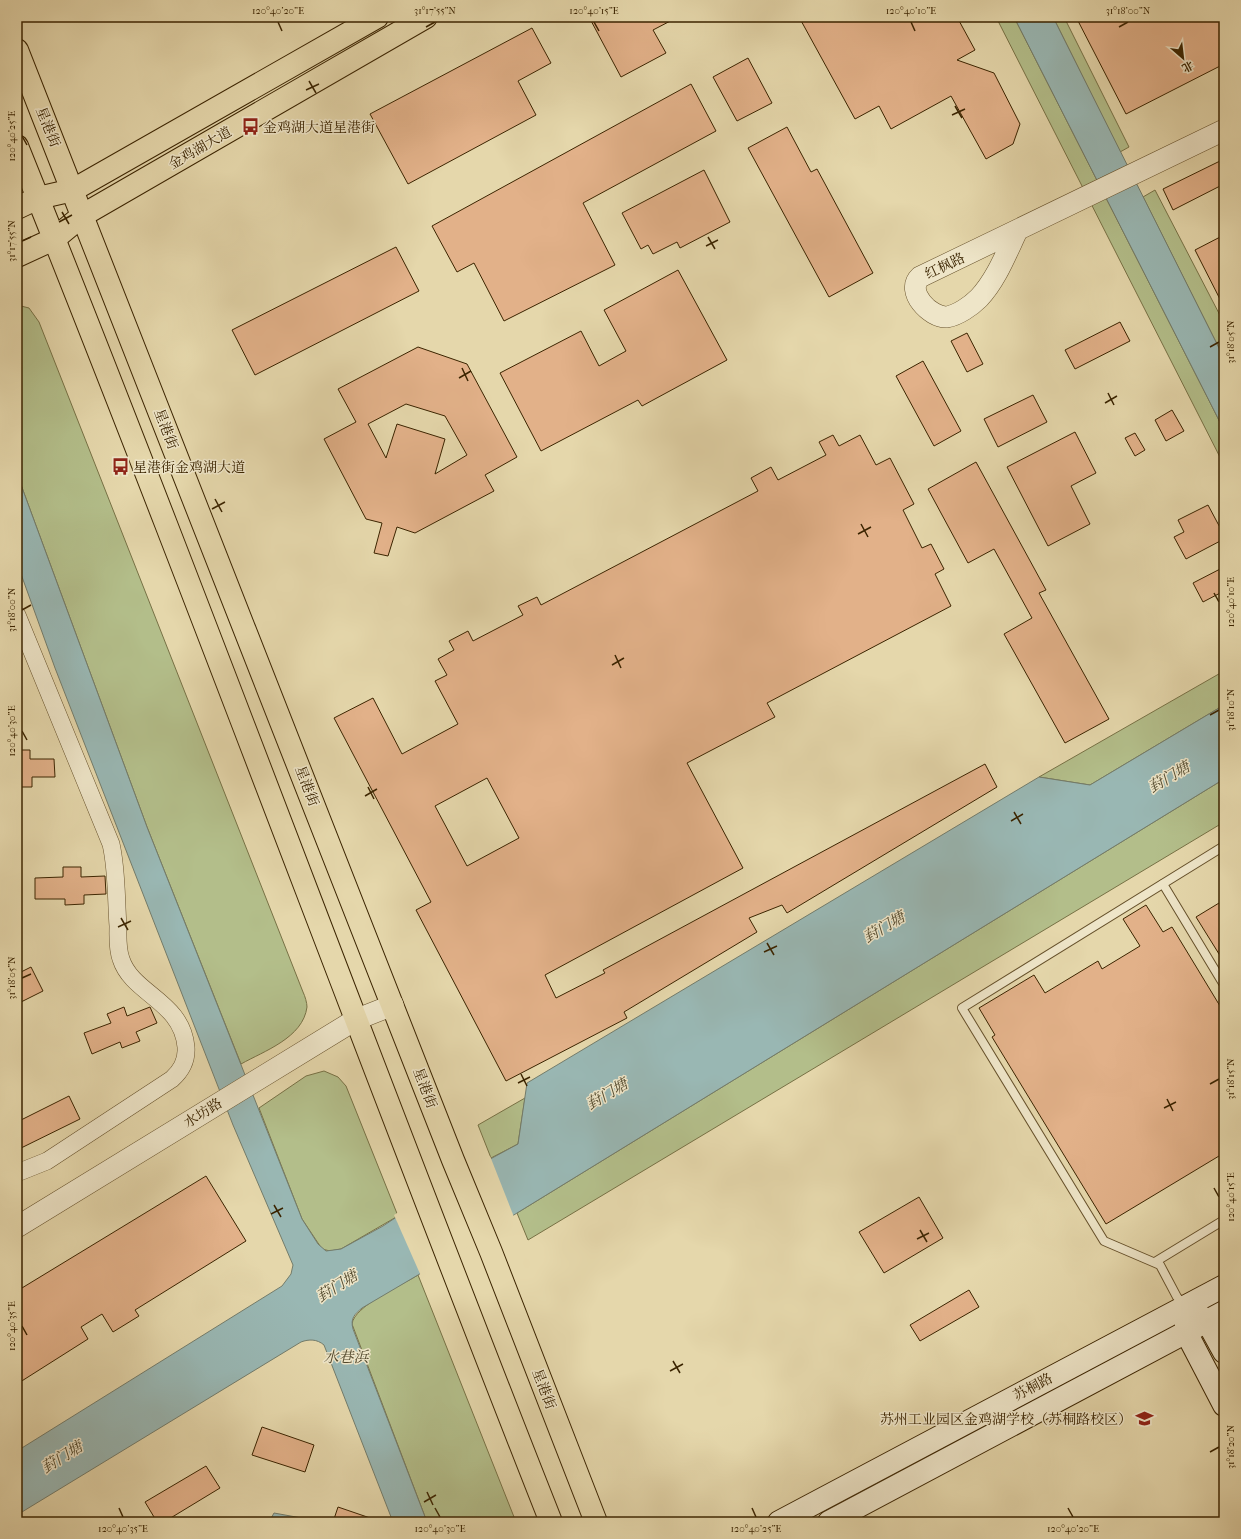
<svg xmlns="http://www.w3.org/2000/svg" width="1241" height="1539" viewBox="0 0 1241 1539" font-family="'IM FELL French Canon','Noto Serif SC',serif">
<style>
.green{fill:#b3be8a;stroke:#777145}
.water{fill:#99b7b3;stroke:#737c6b}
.pier{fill:#e5d7ab}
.building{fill:#e2b189;stroke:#3b2400;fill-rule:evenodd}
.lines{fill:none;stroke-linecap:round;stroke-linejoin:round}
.service-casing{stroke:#66512b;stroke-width:10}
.minor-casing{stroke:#66512b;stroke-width:18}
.tertiary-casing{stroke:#66512b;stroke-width:22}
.secondary-casing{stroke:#3b2400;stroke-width:24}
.primary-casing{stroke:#3b2400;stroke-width:24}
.service{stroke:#eee5c8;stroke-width:8}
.minor{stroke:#eee5c8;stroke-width:17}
.tertiary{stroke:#eee5c8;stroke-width:21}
.secondary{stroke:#eee5c8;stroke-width:22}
.primary{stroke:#e5d7ab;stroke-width:22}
.ticks{fill:none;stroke:#3b2400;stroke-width:1.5}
.labels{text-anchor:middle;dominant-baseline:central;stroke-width:3;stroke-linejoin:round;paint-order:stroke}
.street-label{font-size:14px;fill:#3b2400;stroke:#eee5c8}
.poi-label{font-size:14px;fill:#3b2400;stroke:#eee5c8;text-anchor:start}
.water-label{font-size:15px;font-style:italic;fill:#52492d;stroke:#eee5c8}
.neatline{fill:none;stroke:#3b2400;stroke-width:1.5}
.ticks-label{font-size:10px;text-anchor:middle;fill:#3b2400}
</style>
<rect width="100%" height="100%" fill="#e5d7ab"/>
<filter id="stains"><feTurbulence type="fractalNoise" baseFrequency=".005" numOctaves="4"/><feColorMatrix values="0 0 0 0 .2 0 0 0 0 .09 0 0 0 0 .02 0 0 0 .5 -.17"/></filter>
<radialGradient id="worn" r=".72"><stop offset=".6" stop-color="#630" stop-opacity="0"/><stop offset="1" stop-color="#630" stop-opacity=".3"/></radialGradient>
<g class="green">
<path d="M996 17H1014L1224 430V465Z"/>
<path d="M1053 17H1064L1129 147 1120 152Z"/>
<path d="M1155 190 1224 323V358L1143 197Z"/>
<path d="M17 305 29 308 39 322 303 992C305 996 307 1003 307 1007 303 1038 264 1051 241 1064L147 827 17 474Z"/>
<path d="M1224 671V705L1090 785 1039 777Z"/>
<path d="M1224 779V822L528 1240 517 1213Z"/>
<path d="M324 1071 338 1077 346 1086 398 1216 341 1249 330 1251 322 1249 302 1219 259 1108 306 1076Z"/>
<path d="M525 1098 518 1144 491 1158 478 1125Z"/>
<path d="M418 1275 516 1522H427L352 1324C354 1306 402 1285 418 1275Z"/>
</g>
<g class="water">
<path d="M1014 17H1053L1224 358V430Z"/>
<path d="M17 474 147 827 302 1219 318 1244 326 1251 341 1249 383 1226 457 1177 518 1144 527 1083 1039 777 1090 785 1224 705V779L517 1213 418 1275 362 1308C355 1314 350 1318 353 1329L427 1522H393L324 1345C317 1339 309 1339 301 1342L17 1515V1451L282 1286 291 1274 293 1265 233 1125 55 668 17 563Z"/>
<path d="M274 1513 307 1519 306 1522H269Z"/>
</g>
<path class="pier" d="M490 1156 514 1217 421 1276 394 1215 456 1175Z"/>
<g class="building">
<path d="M589 17H678L653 30 666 53 621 77Z"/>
<path d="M799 17H957L975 50 957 60 994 73 1020 124 1013 144 986 159 951 96 891 129 879 106 855 119Z"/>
<path d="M1076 17H1224V64L1126 114Z"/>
<path d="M532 28 551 63 518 81 536 115 408 184 370 114Z"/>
<path d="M748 58 772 103 737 121 713 77Z"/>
<path d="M691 84 716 131 583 203 615 265 504 321 474 263 457 272 432 226Z"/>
<path d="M787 127 811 172 817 169 873 273 829 297 748 148Z"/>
<path d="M1220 161 1224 170V184L1173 210 1163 189Z"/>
<path d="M704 170 730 222 680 248 677 242 653 254 648 245 641 249 622 213Z"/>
<path d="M1224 235V307L1195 250Z"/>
<path d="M396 247 419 291 255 375 232 330Z"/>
<path d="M678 270 727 360 642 406 638 400 541 451 500 373 581 331 599 366 626 351 604 310Z"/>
<path d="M1120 322 1130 341 1075 369 1065 350Z"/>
<path d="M967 333 983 364 967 372 951 341Z"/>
<path d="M418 347 467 364 517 457 485 475 494 491 415 533 397 527 388 556 374 553 382 523 366 519 324 439 356 422 338 389ZM406 404 445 416 467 455 435 474 445 439 397 424 386 458 368 424Z"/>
<path d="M923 361 961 431 934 446 896 376Z"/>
<path d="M1033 395 1047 422 998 447 984 419Z"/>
<path d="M1172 410 1184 431 1166 441 1155 420Z"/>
<path d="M1075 432 1096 473 1071 486 1090 524 1048 546 1007 467Z"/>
<path d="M1135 433 1145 450 1135 456 1125 438Z"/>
<path d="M833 435 839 446 860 435 876 465 890 458 914 504 903 510 922 548 931 544 944 569 935 574 951 606 767 703 775 717 687 763 743 868 545 975 556 998 605 973 603 970 985 764 997 787 787 913 782 905 749 918 757 932 624 1012 627 1018 506 1081 416 910 431 902 334 718 373 698 402 754 458 724 435 681 447 675 438 659 454 650 449 641 468 631 473 641 523 615 518 606 537 597 541 605 758 491 751 478 771 467 778 480 826 455 819 442ZM487 778 519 838 467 866 435 806Z"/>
<path d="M976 462 1046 590 1039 593 1109 719 1065 743 1004 634 1032 618 994 549 968 563 928 489Z"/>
<path d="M1208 505 1224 535V539L1186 559 1174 537 1184 532 1178 520Z"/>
<path d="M1224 567V591L1203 602 1193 583Z"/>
<path d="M17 750H30V759H54L55 777H32V787H17Z"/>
<path d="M63 867H81V877L105 876 106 894 84 895V904L65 905V899H35V878L63 877Z"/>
<path d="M1224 900V962L1196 917Z"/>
<path d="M1146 905 1163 932 1172 927 1220 1006 1224 1004V1153L1106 1224 992 1037 995 1035 979 1008 1034 975 1045 993 1098 961 1102 969 1140 946 1123 919Z"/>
<path d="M31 967 43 991 17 1004V974Z"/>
<path d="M124 1007 127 1016 150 1007 157 1023 136 1032 140 1041 122 1048 120 1042 92 1054 84 1033 111 1023 107 1014Z"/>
<path d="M69 1096 80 1119 17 1150V1122Z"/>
<path d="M206 1176 246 1241 135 1310 139 1316 113 1332 102 1314 81 1327 88 1339 17 1384V1291Z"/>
<path d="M919 1197 943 1238 884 1273 859 1232Z"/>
<path d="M969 1290 979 1307 920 1341 910 1325Z"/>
<path d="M262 1427 314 1445 305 1472 252 1455Z"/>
<path d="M206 1466 220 1488 164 1522H157L145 1502Z"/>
<path d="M338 1507 376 1520V1522H333Z"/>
</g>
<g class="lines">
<defs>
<g id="service">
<path d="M1163 884 1224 985"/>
<path d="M1155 1262 1224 1220"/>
<path d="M1185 1305 1177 1297 1160 1265 1104 1241 962 1008 1224 846"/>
</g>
<path id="minor" d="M17 615 111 844C117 870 116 898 118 926 118 937 117 948 121 959 132 994 182 1001 186 1047 187 1060 181 1071 172 1079L47 1161 17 1173"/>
<g id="tertiary">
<path d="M1017 231C1006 254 996 280 979 298 971 306 958 315 947 317 930 318 905 291 920 277L1224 130"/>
<path d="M17 1227 355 1020 393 1005"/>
</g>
<g id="secondary">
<path d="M1195 1312 1207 1321 1224 1352"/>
<path d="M1186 1317V1332L1224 1405"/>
<path d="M779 1522 1224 1286"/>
<path d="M829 1522 1224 1312"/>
</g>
<g id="primary">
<path d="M17 50 453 1160 491 1252 596 1522"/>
<path d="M17 146C201 603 370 1065 551 1522"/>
<path d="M17 208 38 198 73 190 377 17"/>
<path d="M17 256 54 239 83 215 426 17"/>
</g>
</defs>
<use href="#service" class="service-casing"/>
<use href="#minor" class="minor-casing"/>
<use href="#tertiary" class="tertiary-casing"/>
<use href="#secondary" class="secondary-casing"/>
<use href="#primary" class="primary-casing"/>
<use href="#service" class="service"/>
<use href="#minor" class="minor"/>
<use href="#tertiary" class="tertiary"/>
<use href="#secondary" class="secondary"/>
<use href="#primary" class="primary"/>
</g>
<path class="ticks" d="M278 22 282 31M594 22 599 31M911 22 915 31M426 27 435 22M1119 27 1128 22M309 81 316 93M306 90 319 84M955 106 962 118M952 115 965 109M22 136 27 145M62 212 69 224M59 222 72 215M708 237 715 249M22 241 31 237M706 246 718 240M1210 347 1219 342M462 368 468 381M459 378 471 371M1108 393 1114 405M1105 403 1117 396M215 499 222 512M212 509 225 502M861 524 868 537M858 534 871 527M1214 593 1219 602M22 610 31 605M615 655 621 668M612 665 624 658M1210 715 1219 710M22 731 27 740M368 787 374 799M365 796 377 789M1014 812 1021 824M1011 821 1023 814M121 918 128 930M118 927 131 921M767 943 774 955M764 952 777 946M22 978 31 974M521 1074 527 1086M518 1083 530 1077M1210 1084 1219 1079M1167 1099 1173 1111M1164 1108 1176 1102M1214 1188 1219 1197M274 1205 281 1217M271 1214 283 1208M920 1230 927 1242M917 1239 929 1233M22 1326 27 1335M673 1361 680 1373M670 1371 683 1364M1210 1452 1219 1447M427 1492 433 1505M424 1502 436 1495M119 1508 123 1517M435 1508 440 1517M752 1508 756 1517M1068 1508 1073 1517"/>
<defs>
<symbol id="bus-bare" viewBox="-9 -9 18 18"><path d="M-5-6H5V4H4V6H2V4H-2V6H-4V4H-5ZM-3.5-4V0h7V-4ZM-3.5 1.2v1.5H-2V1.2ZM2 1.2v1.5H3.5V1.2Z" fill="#8f2418" stroke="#eee5c8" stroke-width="2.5" paint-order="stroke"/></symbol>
<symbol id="school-bare" viewBox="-9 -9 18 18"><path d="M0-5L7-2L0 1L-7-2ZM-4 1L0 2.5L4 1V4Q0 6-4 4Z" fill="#8f2418" stroke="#eee5c8" stroke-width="2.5" paint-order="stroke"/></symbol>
</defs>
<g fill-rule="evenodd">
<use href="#bus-bare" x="238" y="114" width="25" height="25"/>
<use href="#bus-bare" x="108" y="454" width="25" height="25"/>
<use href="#school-bare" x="1132" y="1406" width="25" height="25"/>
</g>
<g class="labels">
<g class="street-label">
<text transform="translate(48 127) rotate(68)">星港街</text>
<text transform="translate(200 148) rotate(-30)">金鸡湖大道</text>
<text transform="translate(945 266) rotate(-25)">红枫路</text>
<text transform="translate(166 429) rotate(69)">星港街</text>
<text transform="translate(307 786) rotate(69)">星港街</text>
<text transform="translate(425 1088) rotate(69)">星港街</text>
<text transform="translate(203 1113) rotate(-32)">水坊路</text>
<text transform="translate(1033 1387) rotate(-28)">苏桐路</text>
<text transform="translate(544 1389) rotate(69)">星港街</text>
</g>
<g class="poi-label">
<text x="263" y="127">金鸡湖大道星港街</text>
<text x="133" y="467">星港街金鸡湖大道</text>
<text x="1132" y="1419" text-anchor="end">苏州工业园区金鸡湖学校（苏桐路校区）</text>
</g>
<g class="water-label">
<text transform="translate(1169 777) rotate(-31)">葑门塘</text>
<text transform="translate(884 927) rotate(-31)">葑门塘</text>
<text transform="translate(607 1094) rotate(-31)">葑门塘</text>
<text transform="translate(337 1286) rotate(-32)">葑门塘</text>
<text x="346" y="1357">水巷浜</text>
<text transform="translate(62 1457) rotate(-32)">葑门塘</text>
</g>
</g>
<rect width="1241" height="1539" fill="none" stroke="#e5d7ab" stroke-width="44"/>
<g transform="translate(1183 58) rotate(152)" stroke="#eee5c8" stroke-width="3" paint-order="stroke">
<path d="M0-3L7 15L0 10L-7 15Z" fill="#3b2400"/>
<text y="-6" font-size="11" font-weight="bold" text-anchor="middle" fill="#3b2400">北</text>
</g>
<rect x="22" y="22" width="1197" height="1495" class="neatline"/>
<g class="ticks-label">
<text x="278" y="14">120°40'20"E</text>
<text x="435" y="14">31°17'55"N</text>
<text x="594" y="14">120°40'15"E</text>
<text x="911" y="14">120°40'10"E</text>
<text x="1128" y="14">31°18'00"N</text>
<text transform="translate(11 136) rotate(-90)" y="4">120°40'25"E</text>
<text transform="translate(11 241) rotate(-90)" y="4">31°17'55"N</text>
<text transform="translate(1230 342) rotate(-90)" y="4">31°18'05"N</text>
<text transform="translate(1230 602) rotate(-90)" y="4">120°40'10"E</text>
<text transform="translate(11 610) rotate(-90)" y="4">31°18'00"N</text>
<text transform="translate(1230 710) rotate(-90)" y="4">31°18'10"N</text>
<text transform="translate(11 731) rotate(-90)" y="4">120°40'30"E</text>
<text transform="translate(11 978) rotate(-90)" y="4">31°18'05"N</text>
<text transform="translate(1230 1079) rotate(-90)" y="4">31°18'15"N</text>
<text transform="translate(1230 1197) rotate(-90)" y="4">120°40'15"E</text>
<text transform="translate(11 1326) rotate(-90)" y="4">120°40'35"E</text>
<text transform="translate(1230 1447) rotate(-90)" y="4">31°18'20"N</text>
<text x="123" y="1532">120°40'35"E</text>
<text x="440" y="1532">120°40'30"E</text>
<text x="756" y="1532">120°40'25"E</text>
<text x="1073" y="1532">120°40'20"E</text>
</g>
<rect width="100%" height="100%" filter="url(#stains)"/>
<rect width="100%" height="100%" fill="url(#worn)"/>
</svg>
